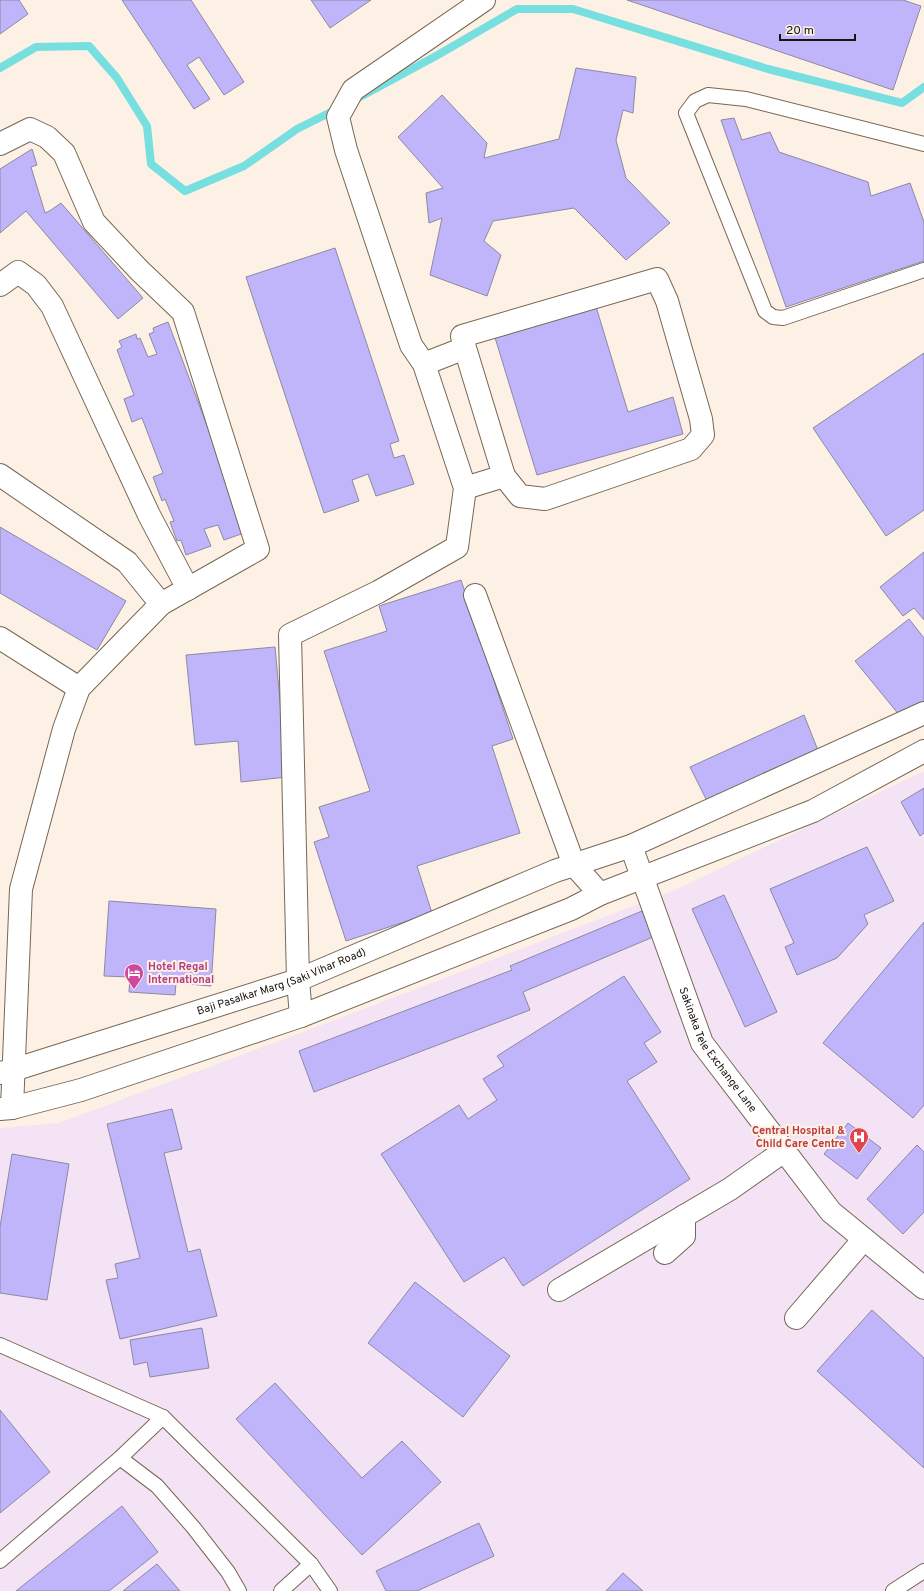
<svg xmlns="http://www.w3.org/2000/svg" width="924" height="1591" viewBox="0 0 924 1591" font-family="Overpass,sans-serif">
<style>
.industrial{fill:#f3e3f5}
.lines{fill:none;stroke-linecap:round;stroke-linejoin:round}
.stream{stroke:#78dfe1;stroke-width:8}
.building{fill:#c0b5fa;stroke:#8c89a1}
.lane-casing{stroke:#776754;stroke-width:16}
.street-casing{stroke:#776754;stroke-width:24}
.secondary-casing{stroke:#776754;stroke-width:24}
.primary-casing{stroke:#776754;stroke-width:24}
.lane{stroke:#fff;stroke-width:14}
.street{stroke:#fff;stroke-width:22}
.secondary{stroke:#fff;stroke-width:22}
.primary{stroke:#fff;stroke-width:22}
.labels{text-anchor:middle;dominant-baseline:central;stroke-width:4;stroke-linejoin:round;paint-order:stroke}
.hotel-label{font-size:11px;font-weight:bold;fill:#b23c85;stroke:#fcf1e4;text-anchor:start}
.street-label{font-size:11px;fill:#19130b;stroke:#fcf1e4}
.health-label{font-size:11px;font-weight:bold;fill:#be3a42;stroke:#fcf1e4;text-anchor:end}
</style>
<rect width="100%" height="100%" fill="#fcf1e4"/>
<path class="industrial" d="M924 771V1591H0V1128L59 1123 335 1020 675 890Z"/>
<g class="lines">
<g class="stream">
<path d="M0 68 36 47 89 46 117 78 147 126 151 164 185 191 244 166 297 129 337 109"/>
<path d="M360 97 436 56 517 9H573L768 69 902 103 924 87"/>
</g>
</g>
<g class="building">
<path d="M0 0H19L28 14 0 34Z"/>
<path d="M122 0H191L244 82 224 95 199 57 187 65 210 99 194 109Z"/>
<path d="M311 0H371L330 28Z"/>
<path d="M627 0H903L921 6 893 90Z"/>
<path d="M576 68 636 77 633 113 623 110 616 140 626 178 670 223 626 260 574 208 493 221 484 241 501 255 487 296 430 275 442 218 429 223 426 193 443 188 398 137 442 95 487 143 484 158 559 139Z"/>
<path d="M734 118 742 140 770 132 779 152 868 182 871 196 910 183 924 222V261L786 307 721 120Z"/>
<path d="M32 149 37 165 31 167 45 213 51 210 61 203 143 298 118 319 26 211 0 233V169Z"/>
<path d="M335 248 399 441 390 444 394 458 404 455 414 484 376 496 368 474 352 480 359 501 324 513 246 277Z"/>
<path d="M594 300 628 412 673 397 683 434 537 475 493 331Z"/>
<path d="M168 322 247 532 224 540 218 525 204 529 211 546 186 555 181 540 177 541 170 522 174 521 165 499 162 501 153 477 163 473 142 418 132 422 124 399 134 395 117 350 122 347 119 341 136 334 137 339 140 338 148 357 157 354 149 334 154 332 153 328Z"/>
<path d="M924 353V510L886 536 813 428Z"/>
<path d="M0 527 126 601 97 650 0 593Z"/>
<path d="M924 552V620L914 608 903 616 880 587Z"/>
<path d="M461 580 513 739 492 746 520 833 417 866 432 913 346 941 314 842 329 837 319 807 370 791 324 651 387 631 379 606Z"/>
<path d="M909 619 924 638V702L900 716 855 661Z"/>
<path d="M275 647 287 777 241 782 238 741 195 745 186 655Z"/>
<path d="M804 715 819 753 708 803 690 767Z"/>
<path d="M924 788V833L920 836 901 802Z"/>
<path d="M867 847 894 901 864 915 868 924 837 958 797 975 785 947 794 943 770 889Z"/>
<path d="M724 895 777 1012 745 1027 692 909Z"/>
<path d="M109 901 216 909 211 986 176 983 175 995 129 992 130 977 104 976Z"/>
<path d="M642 911 653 937 523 992 530 1010 314 1092 299 1051 512 970 510 966Z"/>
<path d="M924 922V1105L913 1118 823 1043Z"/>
<path d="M624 976 661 1032 644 1043 657 1062 627 1081 690 1179 523 1286 504 1257 464 1282 381 1154 459 1105 468 1119 497 1100 483 1079 504 1066 497 1056Z"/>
<path d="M172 1109 182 1149 164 1153 188 1252 200 1249 217 1316 120 1339 106 1280 118 1278 115 1264 140 1258 107 1124Z"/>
<path d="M848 1123 881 1148 857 1179 824 1154Z"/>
<path d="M917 1145 924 1152V1212L903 1234 867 1199Z"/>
<path d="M12 1154 69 1164 47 1300 0 1293V1227Z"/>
<path d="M415 1282 510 1356 463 1417 368 1343Z"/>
<path d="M872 1310 924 1358V1468L817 1371Z"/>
<path d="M202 1328 209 1368 150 1377 147 1362 134 1365 130 1340Z"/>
<path d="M275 1383 362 1478 402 1441 441 1482 362 1555 236 1419Z"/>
<path d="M0 1410 50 1472 0 1513Z"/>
<path d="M122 1506 158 1552 109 1591H16Z"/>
<path d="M479 1523 494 1556 417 1591H386L376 1571Z"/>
<path d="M157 1564 180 1591H123Z"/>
<path d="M623 1573 643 1591H606Z"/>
</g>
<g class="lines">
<defs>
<g id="lane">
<path d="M924 144 746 99 708 95 695 101 686 113 765 311 773 317 783 318 924 270"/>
<path d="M0 1345 163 1417 311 1564 330 1591"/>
<path d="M120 1458 157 1486 193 1527 228 1572 239 1591"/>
<path d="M0 1561 120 1458 163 1417"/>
<path d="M281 1591 311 1564"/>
<path d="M893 1591 924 1571"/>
</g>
<g id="street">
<path d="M0 144 30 129 47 137 64 153 94 222 139 270 183 312 258 549 161 604 79 688 64 729 21 889 12 1108"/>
<path d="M0 285 18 272 36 285 52 306 149 515 188 589"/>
<path d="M424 364 465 348 462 336 657 279 667 301 701 419 703 435 691 449 545 499 520 496 504 476 465 348"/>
<path d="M0 475 127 562 161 604"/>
<path d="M465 488 504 476"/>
<path d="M475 595 574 865 600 894"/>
<path d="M0 638 79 688"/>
<path d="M301 1016 298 980 290 635 378 592 457 547 465 488 424 364 411 345 346 150 338 117 353 90 484 0"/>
<path d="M665 1253 684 1236V1216"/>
<path d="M559 1290 730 1189 784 1151"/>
<path d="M796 1318 864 1239"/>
</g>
<g id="secondary">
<path id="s1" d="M631 846 702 1043 831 1212 924 1288"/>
</g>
<g id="primary">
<path id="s2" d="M0 1073 13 1070 298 980 555 871 631 846 924 713"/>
<path d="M0 1109 12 1108 81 1090 301 1016 571 909 600 894 813 811 924 751"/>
</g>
</defs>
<use href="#lane" class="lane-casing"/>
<use href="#street" class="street-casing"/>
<use href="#secondary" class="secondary-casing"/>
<use href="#primary" class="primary-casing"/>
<use href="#lane" class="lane"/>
<use href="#street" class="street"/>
<use href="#secondary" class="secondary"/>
<use href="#primary" class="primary"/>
</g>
<defs>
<symbol id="hotel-pin" viewBox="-11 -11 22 30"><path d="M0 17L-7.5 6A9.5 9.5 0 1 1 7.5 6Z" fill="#d1479c" stroke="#fcf1e4"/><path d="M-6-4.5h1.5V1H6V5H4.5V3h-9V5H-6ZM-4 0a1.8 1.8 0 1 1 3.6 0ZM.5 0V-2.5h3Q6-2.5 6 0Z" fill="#fff"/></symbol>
<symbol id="hospital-pin" viewBox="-11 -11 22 30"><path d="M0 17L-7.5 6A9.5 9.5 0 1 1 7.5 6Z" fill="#e0444e" stroke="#fcf1e4"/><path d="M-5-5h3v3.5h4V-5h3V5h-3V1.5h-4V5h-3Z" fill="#fff"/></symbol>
</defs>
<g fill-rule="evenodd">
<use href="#hotel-pin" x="123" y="962" width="22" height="30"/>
<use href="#hospital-pin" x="848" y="1126" width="22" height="30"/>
</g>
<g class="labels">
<g class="hotel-label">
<text x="148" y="967">Hotel Regal<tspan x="148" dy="13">International</tspan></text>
</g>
<g class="street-label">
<text stroke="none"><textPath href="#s2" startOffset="296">Baji Pasalkar Marg (Saki Vihar Road)</textPath></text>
<text stroke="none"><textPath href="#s1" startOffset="223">Sakinaka Tele Exchange Lane</textPath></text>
</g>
<g class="health-label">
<text x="845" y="1131">Central Hospital &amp;<tspan x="845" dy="13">Child Care Centre</tspan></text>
</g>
</g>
<path d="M780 34v6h75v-6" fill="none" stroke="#19130b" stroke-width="2"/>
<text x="786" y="34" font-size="12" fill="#19130b" stroke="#fcf1e4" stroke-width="3" paint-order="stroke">20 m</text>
</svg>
